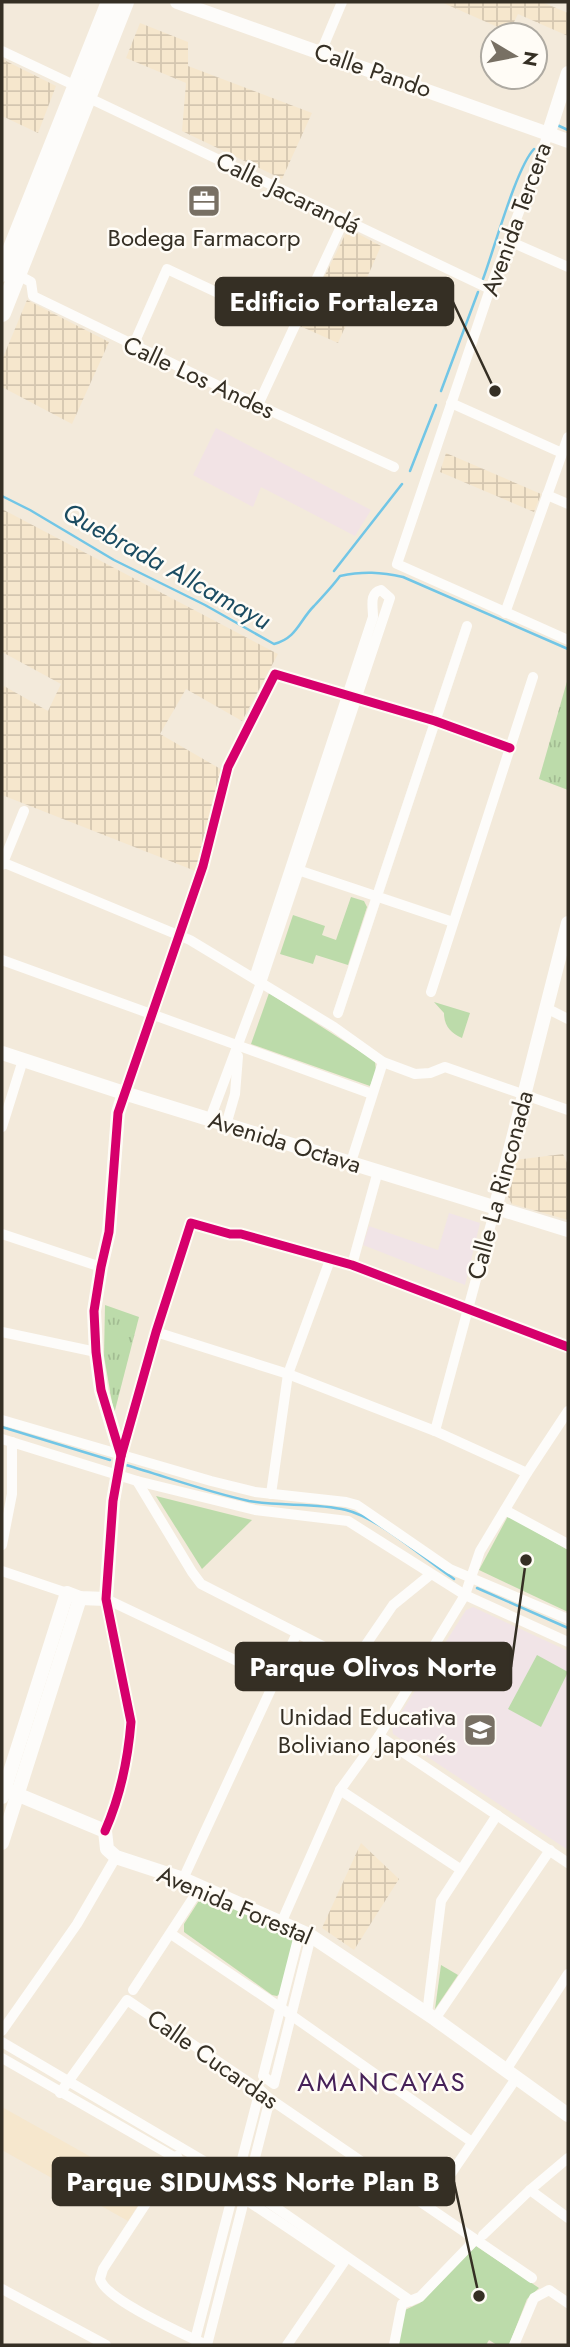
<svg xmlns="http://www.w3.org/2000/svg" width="570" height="2347" viewBox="0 0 570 2347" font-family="Jost,sans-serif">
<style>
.commercial{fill:#f2e3e5}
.industrial{fill:url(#industrial-grid)}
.education{fill:#f1e4e7}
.built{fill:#f6e7cd}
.grass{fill:url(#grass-tufts)}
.park{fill:#bcdbaa}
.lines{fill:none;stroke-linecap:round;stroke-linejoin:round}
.stream{stroke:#72c6e6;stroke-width:2.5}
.street{stroke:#fdfcfa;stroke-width:10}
.secondary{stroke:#fdfcfa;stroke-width:14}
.highway{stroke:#fdfcfa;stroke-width:18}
.cycleway-casing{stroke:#fffcf6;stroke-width:13}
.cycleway{stroke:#d6006c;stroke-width:9}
.labels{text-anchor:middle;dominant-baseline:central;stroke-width:5;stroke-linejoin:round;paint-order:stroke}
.street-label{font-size:24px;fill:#352f24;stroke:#fffcf6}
.poi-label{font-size:24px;fill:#352f24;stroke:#fffcf6}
.water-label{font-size:26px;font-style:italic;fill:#1b4c62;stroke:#fffcf6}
.neighbourhood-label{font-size:26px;letter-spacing:2px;fill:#462158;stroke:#fffcf6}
.leader{fill:none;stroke:#352f24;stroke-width:2.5}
.callout-dot{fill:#352f24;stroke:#fffcf6;stroke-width:2.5}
.callout{fill:#352f24;stroke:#352f24;stroke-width:2.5}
.callout-label{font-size:26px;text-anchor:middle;font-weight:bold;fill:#fff}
</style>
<defs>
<pattern id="industrial-grid" width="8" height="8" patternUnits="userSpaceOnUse" patternTransform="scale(1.75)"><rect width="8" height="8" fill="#f6e7cd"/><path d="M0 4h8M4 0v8" fill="none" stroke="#d4c6b0"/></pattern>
<pattern id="grass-tufts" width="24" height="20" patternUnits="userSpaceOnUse" patternTransform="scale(1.75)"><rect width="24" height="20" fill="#bcdbaa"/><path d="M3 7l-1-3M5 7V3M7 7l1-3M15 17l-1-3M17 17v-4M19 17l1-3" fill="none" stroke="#a2bc92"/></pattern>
</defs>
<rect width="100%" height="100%" fill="#f3eadb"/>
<path class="commercial" d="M216 428 371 510 355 536 261 487 253 507 193 475Z"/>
<g class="industrial">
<path d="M441 2H542L568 13V36L518 14 509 32Z"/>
<path d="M140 23 188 42V66L312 113 282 179 182 131 186 83 126 58Z"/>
<path d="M2 59 56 86 38 133 2 116Z"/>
<path d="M353 231 381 246 338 343 300 326 345 235Z"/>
<path d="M27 300 109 342 72 424 2 387V360Z"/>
<path d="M446 453 541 494 534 512 440 472Z"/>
<path d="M2 509 278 654 242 721 186 689 160 734 224 771 219 781 198 872 2 795V692L4 686 48 711 61 684 2 652Z"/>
<path d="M563 1154 568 1165V1220L512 1204 506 1193 515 1160Z"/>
<path d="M361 1843 399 1879 354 1950 322 1928Z"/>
</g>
<g class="education">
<path d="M449 1213 480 1223 465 1285 363 1245 369 1226 438 1250Z"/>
<path d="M473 1607 568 1651V1850L393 1734 392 1727 466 1610Z"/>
</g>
<path class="built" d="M2 2107 148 2189 128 2221 2 2150Z"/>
<g class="grass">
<path d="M568 678V790L539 779Z"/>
<path d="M105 1305 139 1317 114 1414 104 1356Z"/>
</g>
<g class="park">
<path d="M351 897 364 901 367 907 348 965 316 955 313 964 280 954 293 915 325 926 322 935 336 940Z"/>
<path d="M269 993 375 1061 376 1071 370 1086 251 1044Z"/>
<path d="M434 1002 470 1013 462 1038C451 1033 444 1026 444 1013Z"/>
<path d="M156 1496 252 1520 202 1569Z"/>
<path d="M508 1516 568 1550V1612L479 1570Z"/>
<path d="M537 1655 568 1672 541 1727 508 1709Z"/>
<path d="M207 1897 290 1932 295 1939 281 1993 277 1996 272 1995 184 1932V1924L200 1899Z"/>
<path d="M441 1965 458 1975 435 2009Z"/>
<path d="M476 2246 539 2288 527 2299 509 2345H497L489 2340 486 2345H397L405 2310 420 2303Z"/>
</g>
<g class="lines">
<g class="stream">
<path d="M557 125 568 130"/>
<path d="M483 279C494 250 516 168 534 149"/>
<path d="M441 391 478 292"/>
<path d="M410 471 436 405"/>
<path d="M2 496 30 510 114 560 205 605 274 644C297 638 299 621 314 606 323 596 332 587 340 576 363 571 381 572 403 577L568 649"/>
<path d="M334 571 402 484"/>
<path d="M2 1427 110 1460"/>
<path d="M126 1465C167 1477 207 1492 249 1501 281 1507 315 1502 346 1510 379 1518 424 1559 454 1579"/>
<path d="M477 1588 568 1628"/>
</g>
<g class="street">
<path d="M2 51 76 86"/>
<path d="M321 52 342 2"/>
<path d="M87 97 490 289"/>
<path d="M549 132 490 289 397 564 568 640"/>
<path d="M509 241 568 267"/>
<path d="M18 275 31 282 33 296 258 405 394 467"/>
<path d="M133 346 167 269 248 307"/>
<path d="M451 403 562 453"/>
<path d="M258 405 344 220"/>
<path d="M547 495 568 504"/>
<path d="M505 613 568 437"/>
<path d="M2 862 190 940 334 1027 383 1062 415 1074 430 1073 445 1067 568 1110"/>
<path d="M2 865 24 811"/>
<path d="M295 869 453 922"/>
<path d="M2 960 372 1094"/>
<path d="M431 992 533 677"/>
<path d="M546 1008 568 1019"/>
<path d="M338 1013 467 626"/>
<path d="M124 1093 203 866 228 767 275 674 435 721 510 748"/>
<path d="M210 1119 261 983 390 598 381 590C369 593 373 606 373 617L254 978"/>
<path d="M226 1125 235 1094 238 1056"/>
<path d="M2 1127 23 1060"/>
<path d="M351 1162 383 1062"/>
<path d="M2 1234 101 1267"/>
<path d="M352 1265 378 1171"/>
<path d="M2 1332 96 1352"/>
<path d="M156 1332 288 1374 435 1431 527 1473"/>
<path d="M2 1420 211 1481 255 1492 346 1502 357 1505 450 1569 568 1619"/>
<path d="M435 1431 495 1209"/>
<path d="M2 1439 137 1481 255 1510 348 1521 465 1595 568 1642"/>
<path d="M121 1455 156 1332 191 1223 230 1234H241L352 1265 568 1347"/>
<path d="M137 1481 192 1572 201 1584 407 1689"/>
<path d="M271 1494 288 1374 330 1260"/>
<path d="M505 1510 568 1544"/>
<path d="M2 1545 12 1494V1442"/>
<path d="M2 1571 67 1593"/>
<path d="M106 1599 275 1679"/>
<path d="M354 1662 393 1605 430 1575"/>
<path d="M379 1736 568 1863"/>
<path d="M340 1790 460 1869"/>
<path d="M105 1831C120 1797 128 1759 131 1722L106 1599"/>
<path d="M183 1879 297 1633"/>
<path d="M282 1921 340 1790 379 1736 465 1595 480 1551 527 1473 568 1411"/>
<path d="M300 1931 263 2076 274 2084 311 1936"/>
<path d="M171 1934 281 2008 472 2142"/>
<path d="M133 1990 201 1886"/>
<path d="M427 2014 441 1901 497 1815"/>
<path d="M435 2019 550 1850"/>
<path d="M2 2031 77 1924 116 1857"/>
<path d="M2 2042 236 2180 411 2301"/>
<path d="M2 2058 233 2191 342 2264"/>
<path d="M506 2070 568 1974"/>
<path d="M60 2093 127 2000 260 2090 270 2099 532 2278"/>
<path d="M177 2156 103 2269 100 2279C106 2300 184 2334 206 2345"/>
<path d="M530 2190 568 2218"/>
<path d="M433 2200 517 2077"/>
<path d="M483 2235 530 2190 568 2158"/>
<path d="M2 2289 106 2345"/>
<path d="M195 2340 260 2090"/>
<path d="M207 2345 270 2099"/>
<path d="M287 2345 346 2259"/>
<path d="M394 2345 402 2304 420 2297 475 2240"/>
<path d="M514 2345 534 2298 549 2290 568 2303"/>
</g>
<g class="secondary">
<path d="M177 2 568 141"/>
<path d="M549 132 568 73"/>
<path d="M2 1053 124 1093 568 1230"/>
<path d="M495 1209 568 923"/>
<path d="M2 1788 105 1831 107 1849 116 1857 183 1879 311 1936 435 2019 568 2115"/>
<path d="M2 1797 67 1593 80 1598 106 1599 113 1501 121 1456 101 1390 96 1352 94 1311 101 1267 109 1232 118 1113 124 1093"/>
<path d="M2 1843 80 1598"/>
</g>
<g class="highway">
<path d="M2 273 110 2"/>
<path d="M2 313 125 2"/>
</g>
<defs>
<g id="cycleway">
<path d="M121 1456 101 1390 96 1352 94 1311 101 1267 109 1232 118 1113 203 866 228 767 275 674 435 721 510 748"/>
<path d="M105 1831C120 1797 128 1759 131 1722L106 1599 113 1501 121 1456 156 1332 191 1223 230 1234H241L352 1265 568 1347"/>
</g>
</defs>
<use href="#cycleway" class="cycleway-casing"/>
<use href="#cycleway" class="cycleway"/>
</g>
<defs>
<symbol id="office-square" viewBox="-11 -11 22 22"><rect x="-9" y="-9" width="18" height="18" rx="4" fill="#787064" stroke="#fffcf6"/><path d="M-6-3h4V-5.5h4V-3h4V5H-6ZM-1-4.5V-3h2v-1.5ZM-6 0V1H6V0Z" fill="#fff"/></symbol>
<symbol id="school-square" viewBox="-11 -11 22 22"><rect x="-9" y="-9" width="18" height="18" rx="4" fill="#787064" stroke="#fffcf6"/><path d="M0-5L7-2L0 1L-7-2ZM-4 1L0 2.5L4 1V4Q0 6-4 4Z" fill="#fff"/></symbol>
</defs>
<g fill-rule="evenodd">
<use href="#office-square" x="185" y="182" width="38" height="38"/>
<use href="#school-square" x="461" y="1711" width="38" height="38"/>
</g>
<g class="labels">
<g class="street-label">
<text transform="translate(373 70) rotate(19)">Calle Pando</text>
<text transform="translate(288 193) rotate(26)">Calle Jacarandá</text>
<text transform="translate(516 219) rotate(-70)">Avenida Tercera</text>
<text transform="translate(199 377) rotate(25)">Calle Los Andes</text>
<text transform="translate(285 1142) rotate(17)">Avenida Octava</text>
<text transform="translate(500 1185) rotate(-75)">Calle La Rinconada</text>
<text transform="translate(235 1905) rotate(23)">Avenida Forestal</text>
<text transform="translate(213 2059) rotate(35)">Calle Cucardas</text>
</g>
<g class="poi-label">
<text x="204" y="237">Bodega Farmacorp</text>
<text x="456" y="1716" text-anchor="end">Unidad Educativa<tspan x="456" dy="28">Boliviano Japonés</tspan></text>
</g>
<g class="water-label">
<text transform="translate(167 566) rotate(29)">Quebrada Allcamayu</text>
</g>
<g class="neighbourhood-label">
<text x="382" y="2082">AMANCAYAS</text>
</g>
</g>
<path class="leader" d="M495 391L453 302M526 1560L511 1667M479 2296L454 2182"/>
<g class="callout-dot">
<circle cx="495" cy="391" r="7"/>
<circle cx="526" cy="1560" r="7"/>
<circle cx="479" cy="2296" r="7"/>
</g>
<g class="callout">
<rect x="216" y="278" width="237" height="47" rx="7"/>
<rect x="236" y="1643" width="275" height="47" rx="7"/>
<rect x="53" y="2158" width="401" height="47" rx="7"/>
</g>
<g class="callout-label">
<text x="334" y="311">Edificio Fortaleza</text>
<text x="373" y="1676">Parque Olivos Norte</text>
<text x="253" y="2191">Parque SIDUMSS Norte Plan B</text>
</g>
<rect width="570" height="2347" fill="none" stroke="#352f24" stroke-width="7"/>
<g transform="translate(514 56) rotate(100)"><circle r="33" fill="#fffcf6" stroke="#aeaaa2" stroke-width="2"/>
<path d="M0-5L12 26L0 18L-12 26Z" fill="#787064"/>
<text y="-10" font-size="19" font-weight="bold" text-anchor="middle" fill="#352f24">N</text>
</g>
</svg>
